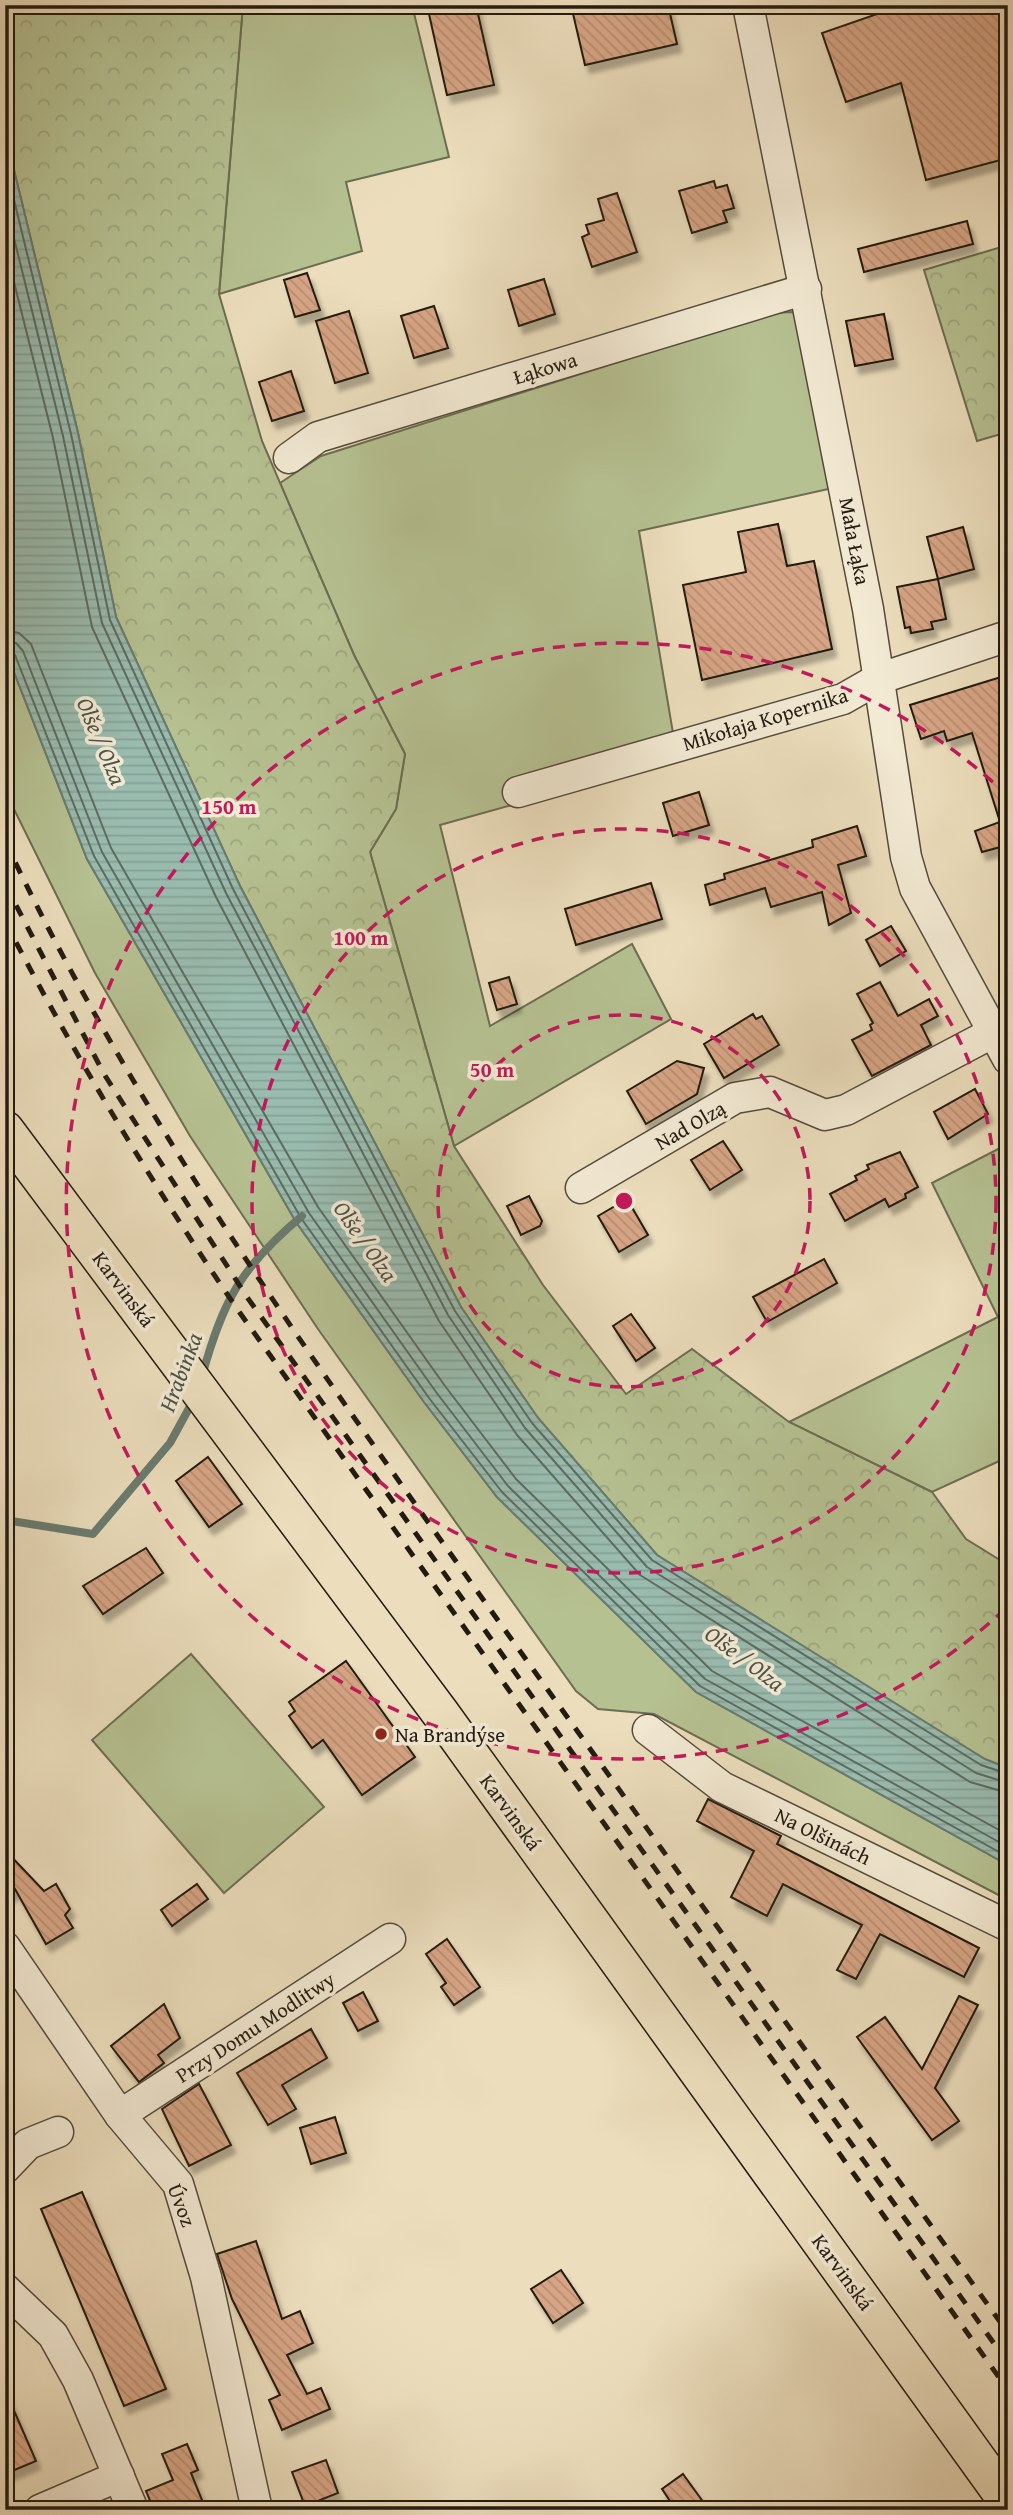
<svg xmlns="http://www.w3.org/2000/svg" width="1013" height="2515" viewBox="0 0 1013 2515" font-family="'Gentium Book Plus',serif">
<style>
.green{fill:#b6c192;stroke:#6c6e52;stroke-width:2}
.forest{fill:url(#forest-crowns);stroke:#6c6e52;stroke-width:2}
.water{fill:url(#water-rules);stroke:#697b70;stroke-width:2}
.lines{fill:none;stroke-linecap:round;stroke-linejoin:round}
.shore{stroke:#5e6b60;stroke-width:2}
.stream{stroke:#697b70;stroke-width:8}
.building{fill:url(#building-back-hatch);stroke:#221a11;stroke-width:2;filter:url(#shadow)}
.minor-casing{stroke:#544b3c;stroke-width:33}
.major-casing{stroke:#221a11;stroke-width:40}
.minor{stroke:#f3ead4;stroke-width:30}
.major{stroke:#ecdebd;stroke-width:37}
.rail{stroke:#221a11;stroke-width:5;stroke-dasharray:12 12;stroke-linecap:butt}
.ring{fill:none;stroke:#c2185b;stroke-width:3.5;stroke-dasharray:12 9}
.poi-dot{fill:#8f2418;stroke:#f3ead4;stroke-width:2.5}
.labels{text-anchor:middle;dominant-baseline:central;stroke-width:7;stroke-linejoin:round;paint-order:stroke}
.street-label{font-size:21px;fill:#221a11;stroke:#f3ead4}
.poi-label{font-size:21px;fill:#221a11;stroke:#f3ead4;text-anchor:start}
.water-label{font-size:23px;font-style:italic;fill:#4c5348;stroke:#f3ead4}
.centre{fill:#c2185b;stroke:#f3ead4;stroke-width:3.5}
.ring-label{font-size:21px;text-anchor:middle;font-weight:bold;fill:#c2185b;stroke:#f3ead4;stroke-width:7;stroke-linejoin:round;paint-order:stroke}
</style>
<defs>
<pattern id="forest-crowns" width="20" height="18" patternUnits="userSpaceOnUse" patternTransform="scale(1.75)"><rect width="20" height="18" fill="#b6c192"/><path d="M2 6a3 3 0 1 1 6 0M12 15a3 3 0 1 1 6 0" fill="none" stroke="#9ca57d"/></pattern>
<pattern id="water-rules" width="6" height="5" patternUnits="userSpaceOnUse" patternTransform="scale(1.75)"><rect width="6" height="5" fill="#99bcaf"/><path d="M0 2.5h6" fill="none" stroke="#84a196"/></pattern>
<pattern id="building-back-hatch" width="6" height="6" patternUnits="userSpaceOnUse" patternTransform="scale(1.75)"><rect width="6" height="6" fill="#d7a585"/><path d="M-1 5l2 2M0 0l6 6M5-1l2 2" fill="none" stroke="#b88d72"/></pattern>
<filter id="shadow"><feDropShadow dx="4.5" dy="8" stdDeviation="2" flood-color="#0004"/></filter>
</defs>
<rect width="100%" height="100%" fill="#ecdebd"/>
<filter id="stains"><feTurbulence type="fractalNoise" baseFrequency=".00286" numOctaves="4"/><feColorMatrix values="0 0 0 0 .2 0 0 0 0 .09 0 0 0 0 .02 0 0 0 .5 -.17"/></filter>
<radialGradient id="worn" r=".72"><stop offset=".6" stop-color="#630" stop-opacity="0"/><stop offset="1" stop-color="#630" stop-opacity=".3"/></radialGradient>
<g class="green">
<path d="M243 5H412L449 157 346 182 362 251 219 294Z"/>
<path d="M792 312 799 316 833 488 639 531 673 733 505 785 512 805 440 825 490 1026 632 944 671 1019 454 1146 370 852 396 809 405 754 354 655 280 483 321 456 773 313Z"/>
<path d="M5 649 87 859 296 1222 424 1402 497 1497 696 1692 1008 1865V1900L654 1714 598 1709 576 1691 318 1329 190 1136 95 973 5 791Z"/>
<path d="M1008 1144V1457L932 1492 789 1422 998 1317 932 1183Z"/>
<path d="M191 1654 324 1807 224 1893 92 1740Z"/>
</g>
<g class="forest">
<path d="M12 5H243L219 294 262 441 354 655 405 754 396 809 370 852 454 1146 543 1285 626 1394 692 1349 789 1422 932 1492 966 1539 1008 1565V1768L985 1760 657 1555 538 1418 461 1307 240 886 116 617 78 433 13 166Z"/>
<path d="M1008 245V432L977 441 924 270Z"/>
</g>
<path class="water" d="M5 5H12L13 166 78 433 116 617 240 886 461 1307 538 1418 657 1555 985 1759 1008 1768V1865L696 1692 497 1497 424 1402 296 1222 87 859 5 649Z"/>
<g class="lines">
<g class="shore">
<path d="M5 106 6 167 71 434 110 620 233 889 455 1311 532 1423 652 1560 981 1765 1008 1774"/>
<path d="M5 202 63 436 102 623 226 893 448 1315 525 1428 647 1567 976 1773 1008 1783"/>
<path d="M5 246 53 438 92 627 216 897 439 1321 517 1435 640 1575 970 1782 1008 1793"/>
<path d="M5 630 19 633 31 644 111 848 318 1207 445 1386 516 1479 712 1671 1008 1835"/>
<path d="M5 641 16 643 23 651 102 852 309 1213 436 1392 508 1486 705 1679 1008 1847"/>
<path d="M5 650 15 655 94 856 301 1218 429 1398 502 1492 700 1686 1008 1857"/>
</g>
<g class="stream">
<path d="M202 1376C223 1300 241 1267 302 1216"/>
<path d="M5 1520 93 1534 170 1443 193 1401"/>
</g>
</g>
<g class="building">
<path d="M427 5H476L494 85 447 95Z"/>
<path d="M571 5H668L677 44 585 65Z"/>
<path d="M903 5H1008V158L926 180 901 83 846 102 822 33Z"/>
<path d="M714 181 716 188 727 185 734 208 723 211 727 222 692 233 679 191Z"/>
<path d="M617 193 637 252 592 267 582 237 589 234 586 225 604 220 598 199Z"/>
<path d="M967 221 973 244 864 272 858 249Z"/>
<path d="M307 273 320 310 295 317 284 280Z"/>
<path d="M544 279 555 314 519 326 508 290Z"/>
<path d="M434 306 448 348 414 358 401 316Z"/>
<path d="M349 311 368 373 335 383 316 321Z"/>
<path d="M884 314 893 359 855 366 846 321Z"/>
<path d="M291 371 304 411 272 421 259 382Z"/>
<path d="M778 524 787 566 814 561 832 649 702 680 683 585 746 572 738 532Z"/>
<path d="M963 527 974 569 938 579 927 537Z"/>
<path d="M938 579 946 619 931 622 933 629 911 633 910 627 905 628 897 587Z"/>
<path d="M1001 677 1008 700V845L982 852 975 831 1000 822 972 733 947 741 944 731 921 739 910 705Z"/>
<path d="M699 792 709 825 673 836 663 803Z"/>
<path d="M857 826 866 856 838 865 851 913 829 925 822 892 771 907 765 888 710 905 705 885 725 879 724 874 813 847 812 840Z"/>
<path d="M651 883 662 919 576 945 565 909Z"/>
<path d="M891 926 906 951 880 966 866 940Z"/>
<path d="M509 977 517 1004 497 1010 489 983Z"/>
<path d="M880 982 898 1016 929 999 938 1016 921 1025 931 1045 872 1076 852 1040 872 1030 870 1025 873 1023 857 994Z"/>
<path d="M753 1014 756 1019 762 1016 779 1045 724 1078 704 1044Z"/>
<path d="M677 1061 704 1068 697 1094 646 1124 627 1091Z"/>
<path d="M975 1089 988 1114 948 1139 934 1112Z"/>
<path d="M723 1141 742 1170 710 1190 691 1160Z"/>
<path d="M900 1152 918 1187 905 1194 906 1198 889 1207 885 1199 845 1221 830 1194 857 1180 855 1176 869 1169 867 1165Z"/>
<path d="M529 1196 542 1221 540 1226 521 1235 507 1206Z"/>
<path d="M627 1199 648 1235 619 1252 598 1216Z"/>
<path d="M824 1259 837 1283 767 1322 753 1297Z"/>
<path d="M631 1314 655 1348 636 1361 613 1326Z"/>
<path d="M208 1457 242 1504 209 1527 176 1481Z"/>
<path d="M146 1548 163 1573 103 1614 83 1586Z"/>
<path d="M346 1661 415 1757 362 1795 323 1740 312 1748 289 1716 295 1711 289 1702Z"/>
<path d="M708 1799 781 1836 777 1844 979 1948 964 1977 880 1934 856 1979 837 1970 862 1925 783 1884 767 1916 731 1897 754 1851 697 1821Z"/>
<path d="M5 1850 44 1891 56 1884 70 1909 65 1915 73 1928 46 1944 15 1889 5 1898Z"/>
<path d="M197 1884 208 1899 172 1926 161 1910Z"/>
<path d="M447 1939 480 1987 454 2005 441 1987 446 1983 426 1954Z"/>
<path d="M363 1992 378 2021 358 2031 343 2003Z"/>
<path d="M959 1996 978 2005 935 2088 959 2121 932 2140 857 2037 885 2017 922 2069Z"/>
<path d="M164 2004 180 2038 158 2055 164 2063 139 2082 111 2046Z"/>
<path d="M311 2029 327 2058 282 2085 296 2109 268 2125 237 2073Z"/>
<path d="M199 2084 231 2145 189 2166 162 2109Z"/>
<path d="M335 2117 346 2153 311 2164 300 2128Z"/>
<path d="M82 2192 166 2389 124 2406 41 2209Z"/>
<path d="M256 2241 282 2319 300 2311 313 2343 287 2355 307 2394 321 2388 330 2409 282 2430 269 2400 280 2395 232 2299 217 2254Z"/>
<path d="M561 2270 583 2303 553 2323 531 2289Z"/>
<path d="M5 2390 36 2461 5 2474Z"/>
<path d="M187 2444 198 2470 191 2473 206 2510H154L146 2491 173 2480 162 2454Z"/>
<path d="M326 2460 338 2493 305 2506 292 2472Z"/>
<path d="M683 2474 709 2510H676L662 2489Z"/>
</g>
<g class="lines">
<defs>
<g id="minor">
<path d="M748 5 868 609 906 857 915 888 1008 1059"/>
<path d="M289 458 318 437 806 289"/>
<path d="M518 792 843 699 878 679 1008 636"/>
<path d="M581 1188 735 1098 770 1092 825 1115 846 1110 994 1032"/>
<path d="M648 1730 722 1787 1008 1926"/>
<path d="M5 1947 120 2115 178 2184 206 2277 257 2510"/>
<path d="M120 2115 390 1939"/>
<path d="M5 2168 28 2144 58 2132"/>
<path d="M5 2289 53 2335 78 2380 133 2510"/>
<path d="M40 2510 119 2476"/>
</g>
<path id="major" d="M5 1130 441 1714 1008 2502"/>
</defs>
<use href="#minor" class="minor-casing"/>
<use href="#major" class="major-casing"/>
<use href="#minor" class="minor"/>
<use href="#major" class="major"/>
<g class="rail">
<path d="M5 841C136 1118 315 1363 492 1612 664 1852 836 2093 1008 2333"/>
<path d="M5 884 104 1074 247 1297 1008 2363"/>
<path d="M5 921C75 1057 154 1187 240 1313L1008 2390"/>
</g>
</g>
<g class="ring">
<circle cx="624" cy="1201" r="186"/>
<circle cx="624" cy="1201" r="372"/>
<path d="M1005 1609A558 558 0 1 1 1005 793"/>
</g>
<circle class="poi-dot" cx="381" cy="1734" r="7"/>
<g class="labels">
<g class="street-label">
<text transform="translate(545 368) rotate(-17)">Łąkowa</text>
<text transform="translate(855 541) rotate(79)">Mała Łąka</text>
<text transform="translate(765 719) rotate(-17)">Mikołaja Kopernika</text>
<text transform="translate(690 1125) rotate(-30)">Nad Olzą</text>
<text transform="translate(124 1289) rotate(53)">Karvinská</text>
<text transform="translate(511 1812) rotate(54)">Karvinská</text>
<text transform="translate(823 1836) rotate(26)">Na Olšinách</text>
<text transform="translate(255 2027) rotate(-33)">Przy Domu Modlitwy</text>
<text transform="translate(182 2205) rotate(69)">Úvoz</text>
<text transform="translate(843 2272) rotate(54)">Karvinská</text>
</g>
<g class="poi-label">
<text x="395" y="1734">Na Brandýse</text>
</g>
<g class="water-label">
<text transform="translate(102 741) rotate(67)">Olše / Olza</text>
<text transform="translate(366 1241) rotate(55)">Olše / Olza</text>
<text transform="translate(180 1372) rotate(-69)">Hrabinka</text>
<text transform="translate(745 1658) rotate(37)">Olše / Olza</text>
</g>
</g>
<circle cx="624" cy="1201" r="10" class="centre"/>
<g class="ring-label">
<text x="229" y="814">150 m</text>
<text x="361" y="945">100 m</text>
<text x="492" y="1077">50 m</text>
</g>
<rect width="1013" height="2515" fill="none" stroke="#ecdebd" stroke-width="28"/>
<rect x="7" y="7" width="999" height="2501" fill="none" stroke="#221a11" stroke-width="3.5"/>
<rect x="14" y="14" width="985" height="2487" fill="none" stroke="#221a11" stroke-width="2"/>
<rect width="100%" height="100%" filter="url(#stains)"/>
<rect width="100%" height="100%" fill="url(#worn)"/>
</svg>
